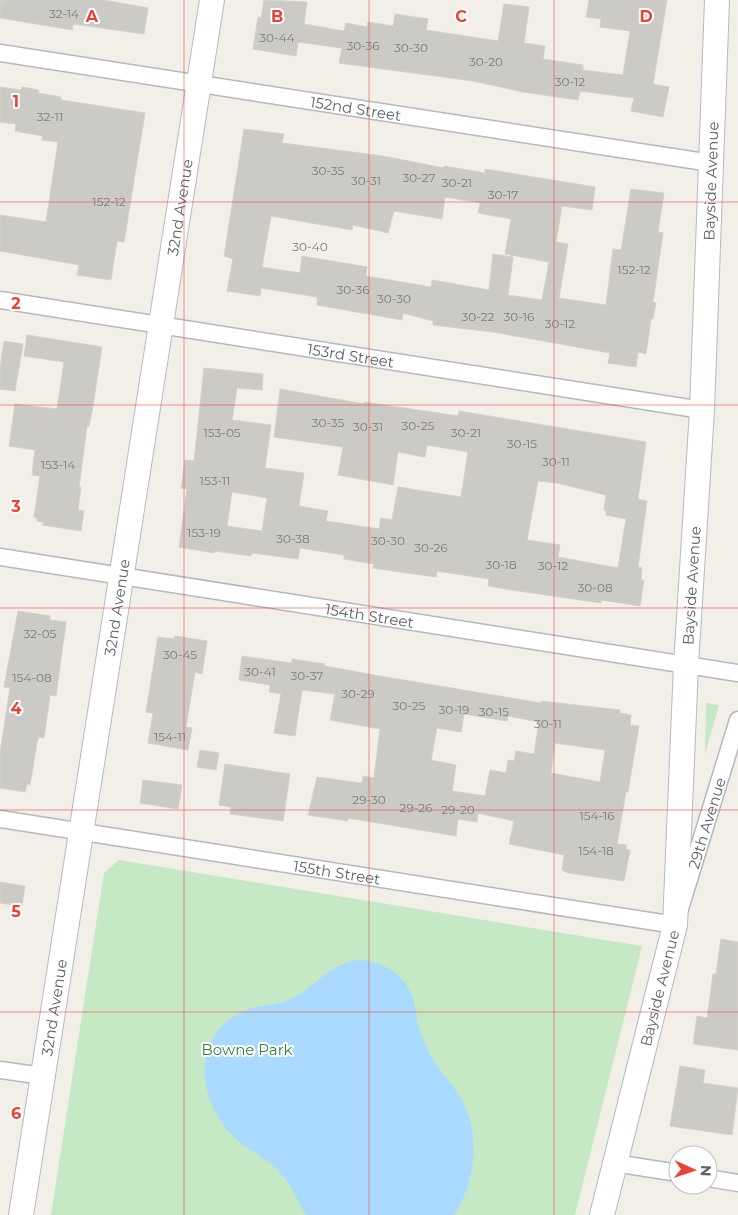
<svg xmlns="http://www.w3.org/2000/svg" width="738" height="1215" viewBox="0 0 738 1215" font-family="Montserrat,sans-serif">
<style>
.green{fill:#c5e8c5}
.water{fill:#aadaff}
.building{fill:#cccac5;stroke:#d6d1c6;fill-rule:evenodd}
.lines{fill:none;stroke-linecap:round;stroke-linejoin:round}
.street-casing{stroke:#b5b8bc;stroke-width:19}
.secondary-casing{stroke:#b6babf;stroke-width:26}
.street{stroke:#fff;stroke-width:16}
.secondary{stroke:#fff;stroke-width:24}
.grid{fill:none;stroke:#ea4335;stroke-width:1;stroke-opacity:0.55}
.labels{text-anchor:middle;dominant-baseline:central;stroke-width:4;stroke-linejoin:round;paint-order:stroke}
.number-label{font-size:12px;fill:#7a7d7f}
.street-label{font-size:15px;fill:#5f6368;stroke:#fff}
.park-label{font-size:15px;fill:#348238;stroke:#fff}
.grid-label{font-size:16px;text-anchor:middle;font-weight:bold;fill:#ea4335;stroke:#fff;stroke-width:4;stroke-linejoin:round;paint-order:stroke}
</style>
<rect width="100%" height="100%" fill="#f1efe8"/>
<g class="green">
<path d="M706 703 719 705 705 754Z"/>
<path d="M119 860 642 946 575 1215H51L104 873Z"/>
</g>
<path class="water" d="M358 960C383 961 406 975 413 999 416 1008 416 1017 418 1026 421 1036 426 1045 430 1054 438 1070 452 1083 461 1098 481 1133 476 1182 454 1215H306C297 1201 292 1185 280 1173 267 1157 246 1150 232 1135 198 1100 190 1037 242 1012 254 1006 269 1006 283 1002 312 993 326 964 358 960Z"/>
<g class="building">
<path d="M0 0H104L148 8 144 34 73 24 72 30 0 18Z"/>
<path d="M264 0 307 2 304 24 344 31 346 23 367 27 368 22 393 26 395 14 428 19 426 30 498 41 504 4 529 7 524 43 545 46 543 59 583 65V70L623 75 630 31 600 27 601 19 586 17 589 0H667L653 84 669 87 663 117 631 111 634 98 580 91 578 100 523 92 473 81 339 63 342 48 298 42 296 56 253 49 258 17 261 18Z"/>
<path d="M0 87 21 90 22 87 39 90 38 93 61 97V100L145 113 124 242 117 241 111 280 77 275 79 265 0 251V215L46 222 58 142 42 140 43 136 15 131 16 124 0 122Z"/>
<path d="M244 129 284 134 282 143 383 156 444 168V166L485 173V169L595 187 592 210 562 206 556 242 568 244 559 298 606 305 613 249 621 250 631 189 664 193 658 232 663 233 653 302 656 303 653 319H651L646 354 638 352 636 367 608 363 610 353 493 332 433 325V321L403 313 402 320 317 305V297L261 288 260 296 227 291 233 259 224 256ZM445 197 480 203 478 213 511 219 505 254 549 262 542 300 508 295 513 257 493 254 489 290 432 280 431 287 366 276 367 267 302 256 300 273 262 267 271 216 352 230 353 225 388 233 394 211 442 219Z"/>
<path d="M27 335 102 347 92 412 89 426H87L79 487H81L78 510 84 511 81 531 43 525V522L37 521V518L34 517 40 476 32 475 35 450 9 446 15 404 57 409 64 362 24 356Z"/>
<path d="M4 341 23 344 15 391 0 389V368Z"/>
<path d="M204 368 263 374 262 390 237 388 232 420 271 425 265 468 304 473 299 506 328 511 326 521 379 529 381 518 392 520 398 487 461 497 468 452 427 445 425 457 398 452 393 485 338 475 343 447 274 437 280 389 364 404V402L458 416 459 411 646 442 638 499 647 501 638 567 642 568 641 580H644L640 606 601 600V603L505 589 488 586 489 579 437 571 436 577 393 571 373 568 374 564 344 559V555L300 548 298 559 252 553 251 556 215 551 214 553 179 547 187 489 181 488 185 460 194 461ZM538 481 557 483 606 495 604 510H606V515L626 519 618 568 558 557 560 545 527 540ZM232 492 267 498 262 531 227 526Z"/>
<path d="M18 611 50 616V620L66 622 56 696 50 695 44 738 39 737 37 743 30 785 27 784 25 792 0 788V753L10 688 4 687Z"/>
<path d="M175 636 207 641 202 674 195 672 186 727 192 728 188 750 148 743 153 713 146 712 158 637 174 639Z"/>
<path d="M242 656 292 663V659L325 664V666L374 675 541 703V701L620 710V713L631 715 630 725 639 726 628 792H626L617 844 627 845 626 849 630 850 624 881 568 873 562 870 564 855 509 844 514 821 478 813 477 822 458 819 456 836 348 818V821L308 815 317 777 362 783 363 776 374 778 380 729 330 720 335 694 302 690 295 736 274 733 281 694 269 692 270 685 239 680ZM464 714 507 721 508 716 539 722 534 754 516 751 514 761 508 760 506 773 490 770 485 796 452 791 456 765 431 760 437 728 461 732ZM555 743 605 750 600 782 551 773Z"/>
<path d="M200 750 219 753 216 770 197 767Z"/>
<path d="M225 764 290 774 283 821 230 814 231 807 219 805Z"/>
<path d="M143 780 182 785 178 809 140 803Z"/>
<path d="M0 882 25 886 22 906 0 903Z"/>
<path d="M721 939 738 942V1050L693 1044 697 1016 707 1018 713 974H716Z"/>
<path d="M680 1066 705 1070 703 1083 738 1088 732 1135 670 1126Z"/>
</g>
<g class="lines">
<defs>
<g id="street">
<path id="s1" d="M0 53 711 163"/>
<path id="s2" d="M0 300 702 410"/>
<path id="s3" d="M0 557 738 673"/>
<path id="s4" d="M0 819 675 925 738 720"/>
<path d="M0 1070 43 1076"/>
<path d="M614 1163 678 1173"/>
<path d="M708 1178 738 1183"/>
</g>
<g id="secondary">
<path id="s5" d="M21 1215 212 0"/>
<path id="s6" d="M602 1215 675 925 686 665 702 410 717 0"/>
</g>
</defs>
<use href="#street" class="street-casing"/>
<use href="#secondary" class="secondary-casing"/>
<use href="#street" class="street"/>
<use href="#secondary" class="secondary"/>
</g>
<path class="grid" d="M184 0V1215M369 0V1215M554 0V1215M0 202H738M0 405H738M0 608H738M0 810H738M0 1012H738"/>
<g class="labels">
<g class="number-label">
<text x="64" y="13">32-14</text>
<text x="277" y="37">30-44</text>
<text x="363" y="45">30-36</text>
<text x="411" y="47">30-30</text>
<text x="486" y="61">30-20</text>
<text x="570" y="81">30-12</text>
<text x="50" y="116">32-11</text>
<text x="328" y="170">30-35</text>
<text x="419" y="177">30-27</text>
<text x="366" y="180">30-31</text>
<text x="457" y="182">30-21</text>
<text x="503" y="194">30-17</text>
<text x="109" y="201">152-12</text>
<text x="310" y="246">30-40</text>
<text x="634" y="269">152-12</text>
<text x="353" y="289">30-36</text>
<text x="394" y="298">30-30</text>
<text x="478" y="316">30-22</text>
<text x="519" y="316">30-16</text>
<text x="560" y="323">30-12</text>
<text x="328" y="422">30-35</text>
<text x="418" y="425">30-25</text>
<text x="368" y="426">30-31</text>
<text x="222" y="432">153-05</text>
<text x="466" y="432">30-21</text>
<text x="522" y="443">30-15</text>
<text x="556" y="461">30-11</text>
<text x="58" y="464">153-14</text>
<text x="215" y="480">153-11</text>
<text x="204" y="532">153-19</text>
<text x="293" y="538">30-38</text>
<text x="388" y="540">30-30</text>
<text x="431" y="547">30-26</text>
<text x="501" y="564">30-18</text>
<text x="553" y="565">30-12</text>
<text x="595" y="587">30-08</text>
<text x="40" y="633">32-05</text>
<text x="180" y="654">30-45</text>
<text x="260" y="671">30-41</text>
<text x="307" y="675">30-37</text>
<text x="32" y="677">154-08</text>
<text x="358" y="693">30-29</text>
<text x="409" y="705">30-25</text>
<text x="454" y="709">30-19</text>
<text x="494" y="711">30-15</text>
<text x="548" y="723">30-11</text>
<text x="170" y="736">154-11</text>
<text x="369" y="799">29-30</text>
<text x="416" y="807">29-26</text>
<text x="458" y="809">29-20</text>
<text x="597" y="815">154-16</text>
<text x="596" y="850">154-18</text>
</g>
<g class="street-label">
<text stroke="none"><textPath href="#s1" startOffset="360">152nd Street</textPath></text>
<text stroke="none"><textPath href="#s6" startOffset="1044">Bayside Avenue</textPath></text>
<text stroke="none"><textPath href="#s5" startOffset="1020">32nd Avenue</textPath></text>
<text stroke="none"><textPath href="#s2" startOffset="355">153rd Street</textPath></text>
<text stroke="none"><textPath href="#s6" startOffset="639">Bayside Avenue</textPath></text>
<text stroke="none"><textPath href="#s5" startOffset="615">32nd Avenue</textPath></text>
<text stroke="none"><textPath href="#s3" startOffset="374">154th Street</textPath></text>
<text stroke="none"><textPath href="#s4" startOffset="790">29th Avenue</textPath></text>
<text stroke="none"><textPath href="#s4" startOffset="341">155th Street</textPath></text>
<text stroke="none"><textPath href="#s6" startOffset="234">Bayside Avenue</textPath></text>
<text stroke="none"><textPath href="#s5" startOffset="210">32nd Avenue</textPath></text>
</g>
<g class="park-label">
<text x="247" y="1049">Bowne Park</text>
</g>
</g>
<g class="grid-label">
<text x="92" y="22">A</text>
<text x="277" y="22">B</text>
<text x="461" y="22">C</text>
<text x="646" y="22">D</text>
<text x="16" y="107">1</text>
<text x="16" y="309">2</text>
<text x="16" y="512">3</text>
<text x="16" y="714">4</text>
<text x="16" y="917">5</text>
<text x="16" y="1119">6</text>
</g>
<g transform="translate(693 1170) rotate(93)"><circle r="24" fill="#ffffff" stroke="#bfc1c3"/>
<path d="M0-4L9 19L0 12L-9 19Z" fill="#ea4335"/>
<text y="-8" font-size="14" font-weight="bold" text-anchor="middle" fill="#5f6368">N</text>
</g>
</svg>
